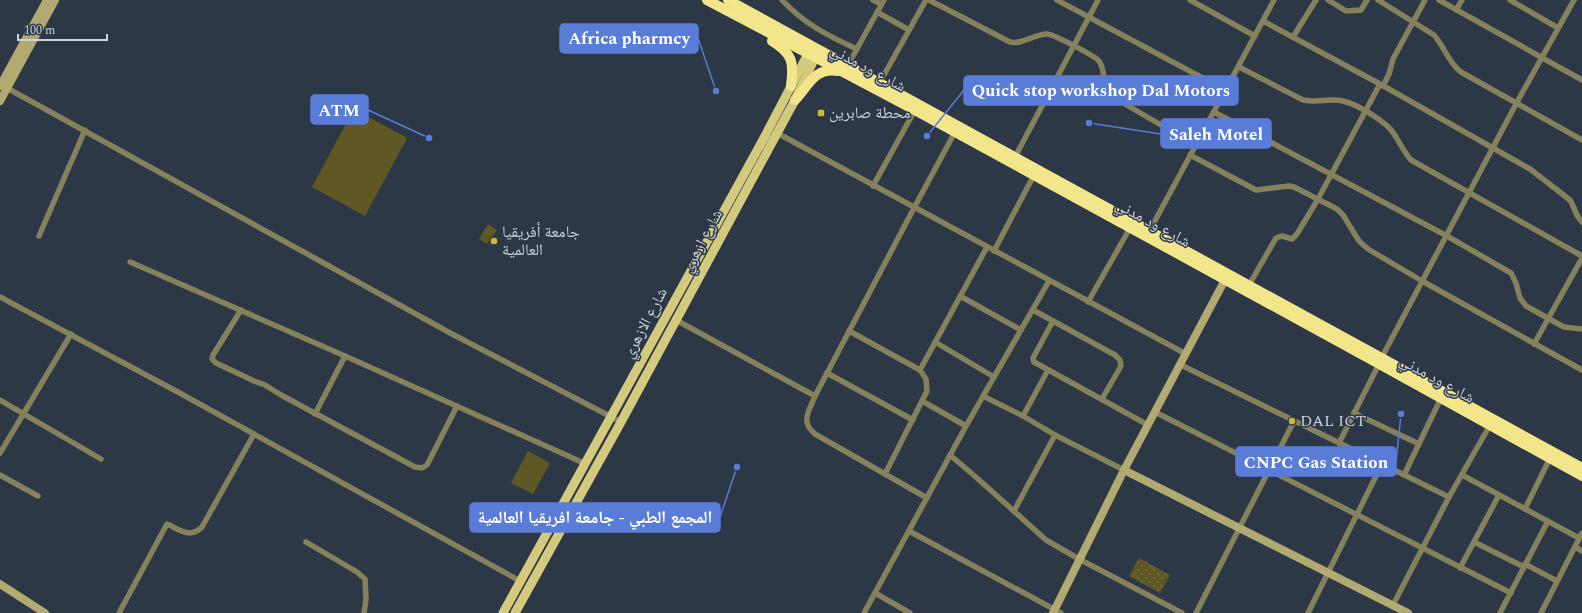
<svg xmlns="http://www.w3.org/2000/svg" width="1582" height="613" viewBox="0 0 1582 613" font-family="Spectral,'Noto Naskh Arabic',serif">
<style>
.grass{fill:url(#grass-dots)}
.garden{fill:#5f5824}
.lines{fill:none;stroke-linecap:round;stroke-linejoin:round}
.street{stroke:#86815d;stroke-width:5.5}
.secondary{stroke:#b2aa70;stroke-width:8}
.primary{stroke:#d4ca7e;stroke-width:9}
.highway{stroke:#f3e68a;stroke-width:10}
.poi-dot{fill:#cbba39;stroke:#2c3846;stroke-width:1.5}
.labels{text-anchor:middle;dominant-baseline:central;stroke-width:3;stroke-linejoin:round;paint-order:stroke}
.street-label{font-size:16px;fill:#cbd2db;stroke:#2c3846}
.poi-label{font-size:16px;fill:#cbd2db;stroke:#2c3846;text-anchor:start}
.leader{fill:none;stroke:#5a7cd9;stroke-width:1.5}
.callout-dot{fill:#5a7cd9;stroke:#2c3846;stroke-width:1.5}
.callout{fill:#5a7cd9;stroke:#5a7cd9;stroke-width:1.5}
.callout-label{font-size:17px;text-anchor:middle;font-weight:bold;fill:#fff}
</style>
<defs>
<pattern id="grass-dots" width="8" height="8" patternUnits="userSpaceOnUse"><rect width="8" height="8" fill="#5f5824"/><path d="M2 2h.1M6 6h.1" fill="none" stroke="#756f43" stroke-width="1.8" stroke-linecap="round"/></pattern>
</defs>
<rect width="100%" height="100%" fill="#2c3846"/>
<path class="grass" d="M1139 558 1170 575 1160 593 1129 576Z"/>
<g class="garden">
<path d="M354 109 407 138 365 216 312 187Z"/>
<path d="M488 224 497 230 487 244 479 239Z"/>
<path d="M528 451 550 463 533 494 511 483Z"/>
</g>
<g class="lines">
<g class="street">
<path d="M782 0C803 23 828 36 857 49"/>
<path d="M873 0 881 4"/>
<path d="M929 0 1010 42C1023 45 1034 34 1047 34 1053 34 1095 56 1099 61 1106 70 1102 84 1108 94L1195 145"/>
<path d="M1057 0 1225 90"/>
<path d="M1190 0 1255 36"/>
<path d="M1328 0 1346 11 1361 10 1367 0"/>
<path d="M1378 0 1434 35C1444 46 1448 62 1461 72L1582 140"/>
<path d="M1439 0 1582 80"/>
<path d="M1510 0 1558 28"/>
<path d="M1456 10 1462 0"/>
<path d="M877 12 909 30"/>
<path d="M1263 21 1380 84 1530 169 1570 200C1575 208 1575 215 1582 222"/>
<path d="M1293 37 1316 0"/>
<path d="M848 65 884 0"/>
<path d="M1239 67 1303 100C1316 103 1330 98 1343 101 1357 104 1387 122 1394 134 1400 143 1404 152 1411 160L1582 256"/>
<path d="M880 82 926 0"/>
<path d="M1383 86 1389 74 1393 59 1425 0"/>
<path d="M7 88 452 334 621 422"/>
<path d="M1214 112 1447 236 1511 273 1516 283 1520 298 1526 306 1564 327 1582 329"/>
<path d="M777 133 1186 354"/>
<path d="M1190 155 1256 190 1289 186 1294 187 1337 209 1343 215 1359 241 1368 249 1422 281 1582 370"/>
<path d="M1015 157 1098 0"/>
<path d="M873 186 915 110"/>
<path d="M1150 230 1274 0"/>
<path d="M39 236 85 130"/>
<path d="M994 251 1034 175"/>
<path d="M130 262 345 356 586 464"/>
<path d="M1249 285 1276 238 1282 236 1292 239 1297 234 1318 199 1380 84"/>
<path d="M960 296 1021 330"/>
<path d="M0 297 176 391 520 581"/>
<path d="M1088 302 1130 228"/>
<path d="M241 310 213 355 212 359 216 363 254 381 265 385 281 395 415 467 422 468 427 465 457 406"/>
<path d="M1033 310 1115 355 1120 360 1121 366 1102 399"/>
<path d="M676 320 815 396C809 411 800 422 815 434L927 498"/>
<path d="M1053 321 1033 358 1034 362 1148 425"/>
<path d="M849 331 920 370 926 379 927 391 885 474"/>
<path d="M935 342 994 377"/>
<path d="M1534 344 1582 258"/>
<path d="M1382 357 1516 104 1574 0"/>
<path d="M1181 365 1449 497"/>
<path d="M920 370 987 247"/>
<path d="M827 373 913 420"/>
<path d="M815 396 914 208 955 132"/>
<path d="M983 396 1023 416 1055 435 1124 470"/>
<path d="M0 400 101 459"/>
<path d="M922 401 966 426"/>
<path d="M1155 412 1511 593"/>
<path d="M1354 413 1419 444"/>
<path d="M315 414 345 356"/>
<path d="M1023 416 1048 370"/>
<path d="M1339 443 1379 364"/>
<path d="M0 453 71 334"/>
<path d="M950 455 977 478 1046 540 1079 559 1182 613"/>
<path d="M0 475 38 496"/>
<path d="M1404 475 1441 398"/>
<path d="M1462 475 1579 538"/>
<path d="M1525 509 1550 458"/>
<path d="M1014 511 1055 435"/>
<path d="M909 531 1061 613"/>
<path d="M306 542 357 572 365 579 366 599 364 613"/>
<path d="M1474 542 1524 567"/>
<path d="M1575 547 1582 551"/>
<path d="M1525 564 1557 581"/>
<path d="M1460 568 1499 495"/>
<path d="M875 593 910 613"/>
<path d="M1393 605 1449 497 1490 425"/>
<path d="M119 613 167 524C180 530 190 539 202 527L254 434"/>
<path d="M864 613 966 426 1049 281"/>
<path d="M1196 613 1294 421"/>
<path d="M1308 613 1382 464"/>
<path d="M1500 613 1548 521"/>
<path d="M1541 613 1582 533"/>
</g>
<g class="secondary">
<path d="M0 86 47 0"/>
<path d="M0 101 55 0"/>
<path d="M1124 470 1408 613"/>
<path d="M0 584 45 613"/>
<path d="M1053 613 1124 470 1228 274"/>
</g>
<g class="primary">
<path d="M503 613 764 138 811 48"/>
<path d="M515 613 621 422 795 100 818 51"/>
</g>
<g class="highway">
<path d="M707 0 915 110 1385 367 1582 476"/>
<path d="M728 0 1582 468"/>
<path d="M772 41C793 54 794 62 791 86"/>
<path d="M795 100C809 85 815 67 838 71"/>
</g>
</g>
<g class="poi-dot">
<rect x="817" y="109" width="8" height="8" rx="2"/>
<circle cx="494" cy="241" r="4"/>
<circle cx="1292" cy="421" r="4"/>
</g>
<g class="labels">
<g class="street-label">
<text transform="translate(868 68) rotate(28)">شارع ود مدني</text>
<text transform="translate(1153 223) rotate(29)">شارع ود مدني</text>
<text transform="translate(702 241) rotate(-62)">شارع ازهري</text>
<text transform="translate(645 323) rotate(-62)">شارع الازهري</text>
<text transform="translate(1437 379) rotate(29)">شارع ود مدني</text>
</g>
<g class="poi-label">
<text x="829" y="113">محطة صابرين</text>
<text x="502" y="232">جامعة أفريقيا<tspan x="502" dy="18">العالمية</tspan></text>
<text x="1300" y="421">DAL ICT</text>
</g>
</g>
<path class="leader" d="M716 91L698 38M927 136L964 90M429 138L368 110M1089 123L1161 134M1401 414L1396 462M737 467L720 517"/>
<g class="callout-dot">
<circle cx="716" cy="91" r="4"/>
<circle cx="927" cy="136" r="4"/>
<circle cx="429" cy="138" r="4"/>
<circle cx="1089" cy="123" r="4"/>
<circle cx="1401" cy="414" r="4"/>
<circle cx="737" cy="467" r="4"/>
</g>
<g class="callout">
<rect x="560" y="24" width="138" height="29" rx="4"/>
<rect x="964" y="76" width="274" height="29" rx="4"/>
<rect x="311" y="95" width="57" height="29" rx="4"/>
<rect x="1161" y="119" width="110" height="29" rx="4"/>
<rect x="1236" y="447" width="160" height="29" rx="4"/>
<rect x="470" y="503" width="250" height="29" rx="4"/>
</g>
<g class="callout-label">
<text x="629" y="44">Africa pharmcy</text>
<text x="1101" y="96">Quick stop workshop Dal Motors</text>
<text x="339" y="116">ATM</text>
<text x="1216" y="140">Saleh Motel</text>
<text x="1316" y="468">CNPC Gas Station</text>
<text x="595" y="523">المجمع الطبي - جامعة افريقيا العالمية</text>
</g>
<path d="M18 34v6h89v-6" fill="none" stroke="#cbd2db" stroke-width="2"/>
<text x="24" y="34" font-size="12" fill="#cbd2db" stroke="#2c3846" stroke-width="3" paint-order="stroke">100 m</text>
</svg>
